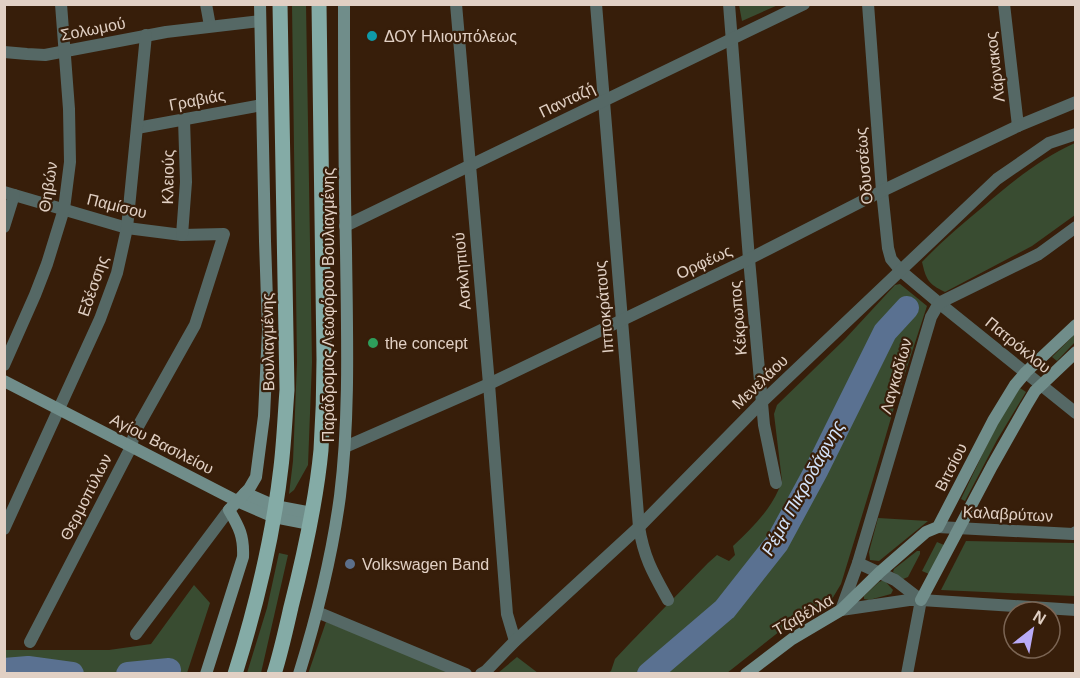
<svg xmlns="http://www.w3.org/2000/svg" width="1080" height="678" viewBox="0 0 1080 678" font-family="Helvetica,sans-serif">
<style>
.green{fill:#394c31}
.lines{fill:none;stroke-linecap:round;stroke-linejoin:round}
.river{stroke:#5a7191;stroke-width:24}
.street{stroke:#556865;stroke-width:12}
.secondary{stroke:#708d8a;stroke-width:12}
.primary{stroke:#84aba6;stroke-width:15}
.culture-dot{fill:#0f9aa8;stroke:#371e0a;stroke-width:2}
.leisure-dot{fill:#2e9e5b;stroke:#371e0a;stroke-width:2}
.service-dot{fill:#5c6f8a;stroke:#371e0a;stroke-width:2}
.labels{text-anchor:middle;dominant-baseline:central;stroke-width:4.5;stroke-linejoin:round;paint-order:stroke}
.street-label{font-size:16px;fill:#e1d0c4;stroke:#371e0a}
.poi-label{font-size:16px;fill:#e1d0c4;stroke:#371e0a;text-anchor:start}
.water-label{font-size:18px;font-style:italic;fill:#d2e2f9;stroke:#371e0a}
</style>
<rect width="100%" height="100%" fill="#371e0a"/>
<g class="green">
<path d="M306 4 312 362 308 465 294 490 289 494 293 461 297 362 292 5Z"/>
<path d="M739 5V4L778 5 742 21Z"/>
<path d="M1075 143V215L1032 246 945 292C928 284 926 279 922 262 941 242 962 224 984 206 1012 182 1041 158 1075 143Z"/>
<path d="M900 284 927 306 896 401 871 486 841 584 832 599 804 618 780 631 727 673 606 674 611 671 615 659 631 642 708 563 717 555 729 561 735 555 733 546C753 527 773 508 782 481L774 414 777 405 845 339 895 285Z"/>
<path d="M1075 334V342L1057 361 1052 357Z"/>
<path d="M1020 388 1026 392 997 440 965 501 961 499 999 420Z"/>
<path d="M878 518 928 521 879 561 870 560 869 552Z"/>
<path d="M966 541 1075 543V596L941 590Z"/>
<path d="M937 542 944 545 929 574 922 571Z"/>
<path d="M917 551H920V554L908 577 903 579 893 572 894 569Z"/>
<path d="M279 553 288 555 261 673H247L267 608Z"/>
<path d="M884 580 893 590 891 594 869 600 864 599V596L879 582Z"/>
<path d="M194 585 210 603 187 673H5V650H109L151 644Z"/>
<path d="M326 622 459 674H308Z"/>
<path d="M517 657 538 673H498Z"/>
</g>
<g class="lines">
<g class="river">
<path d="M4 670 28 668 72 674"/>
<path d="M128 674 169 670"/>
<path d="M649 674 725 609 777 543 817 469 885 332 907 308"/>
</g>
<g class="street">
<path d="M206 4 210 26"/>
<path d="M456 4 489 384 507 614 515 641"/>
<path d="M596 4 639 527C644 558 653 573 668 600"/>
<path d="M729 4 749 259 764 425 776 483"/>
<path d="M868 4 882 191 888 248 891 259 901 271 939 303 1076 413"/>
<path d="M1004 4 1018 126"/>
<path d="M4 52 27 54 45 55 166 32 260 21"/>
<path d="M137 128 262 105"/>
<path d="M4 192 127 228 182 235 224 234 195 325 136 430 129 451 30 642"/>
<path d="M345 226 804 4"/>
<path d="M4 227 14 195"/>
<path d="M1076 227 1039 254 939 303 931 317 858 563 841 610 909 600H921L1076 610"/>
<path d="M182 235 186 182 184 119"/>
<path d="M4 365 35 295 47 264 64 209 70 162 69 109 61 4"/>
<path d="M345 447 489 384 749 259 882 191 1018 126 1076 102"/>
<path d="M938 527 1073 534 1076 532"/>
<path d="M4 529 100 319 117 273 127 228 146 35"/>
<path d="M858 563 895 580 921 600"/>
<path d="M317 612 466 674"/>
<path d="M136 634 229 510"/>
<path d="M481 674 486 671 515 641 639 527 762 402 997 179 1049 143 1076 134"/>
<path d="M907 674 921 600"/>
</g>
<g class="secondary">
<path d="M4 381 237 501 274 517 310 524"/>
<path d="M245 493 275 506 312 513"/>
<path d="M921 600 992 466 1026 406 1035 391 1076 352"/>
<path d="M206 674 243 557C244 536 239 527 229 510L249 489 256 477 264 416 268 330 265 241 260 4"/>
<path d="M299 674C317 616 332 556 340 496 350 415 347 332 346 250 344 168 344 86 344 4"/>
<path d="M746 674 792 639 841 610 880 572 926 532 938 527 993 421 1015 385 1026 372 1076 325"/>
</g>
<g class="primary">
<path d="M235 674C256 607 273 537 281 467 284 442 285 416 287 390L280 4"/>
<path d="M274 674C281 652 286 629 291 607 304 556 316 503 321 450 323 420 324 390 324 359L319 4"/>
</g>
</g>
<circle class="culture-dot" cx="372" cy="36" r="6"/>
<circle class="leisure-dot" cx="373" cy="343" r="6"/>
<circle class="service-dot" cx="350" cy="564" r="6"/>
<g class="labels">
<g class="street-label">
<text transform="translate(93 29) rotate(-11)">Σολωμού</text>
<text transform="translate(995 67) rotate(-97)">Λάρνακος</text>
<text transform="translate(197 100) rotate(-11)">Γραβιάς</text>
<text transform="translate(567 100) rotate(-26)">Πανταζή</text>
<text transform="translate(864 166) rotate(-95)">Οδυσσέως</text>
<text transform="translate(168 177) rotate(-89)">Κλειούς</text>
<text transform="translate(48 187) rotate(-81)">Θηβών</text>
<text transform="translate(117 206) rotate(14)">Παμίσου</text>
<text transform="translate(704 262) rotate(-25)">Ορφέως</text>
<text transform="translate(462 271) rotate(-95)">Ασκληπιού</text>
<text transform="translate(93 286) rotate(-71)">Εδέσσης</text>
<text transform="translate(328 305) rotate(-90)">Παράδρομος Λεωφόρου Βουλιαγμένης</text>
<text transform="translate(604 307) rotate(-95)">Ιπποκράτους</text>
<text transform="translate(738 318) rotate(-95)">Κέκρωπος</text>
<text transform="translate(268 342) rotate(-91)">Βουλιαγμένης</text>
<text transform="translate(1018 345) rotate(39)">Πατρόκλου</text>
<text transform="translate(896 376) rotate(-74)">Λαγκαδίων</text>
<text transform="translate(760 382) rotate(-44)">Μενελάου</text>
<text transform="translate(162 444) rotate(27)">Αγίου Βασιλείου</text>
<text transform="translate(951 467) rotate(-63)">Βιτσίου</text>
<text transform="translate(86 497) rotate(-63)">Θερμοπύλων</text>
<text transform="translate(1008 514) rotate(3)">Καλαβρύτων</text>
<text transform="translate(803 615) rotate(-30)">Τζαβέλλα</text>
</g>
<g class="poi-label">
<text x="384" y="36">ΔΟΥ Ηλιουπόλεως</text>
<text x="385" y="343">the concept</text>
<text x="362" y="564">Volkswagen Band</text>
</g>
<g class="water-label">
<text transform="translate(803 488) rotate(-61)">Ρέμα Πικροδάφνης</text>
</g>
</g>
<rect width="1080" height="678" fill="none" stroke="#e1d0c4" stroke-width="12"/>
<g transform="translate(1032 630) rotate(31)"><circle r="28" fill="#371e0a" stroke="#7b6554" stroke-width="1.5"/>
<path d="M0-4.5L10 22L0 15L-10 22Z" fill="#b9abf7"/>
<text y="-9" font-size="16" font-weight="bold" text-anchor="middle" fill="#e1d0c4">N</text>
</g>
</svg>
